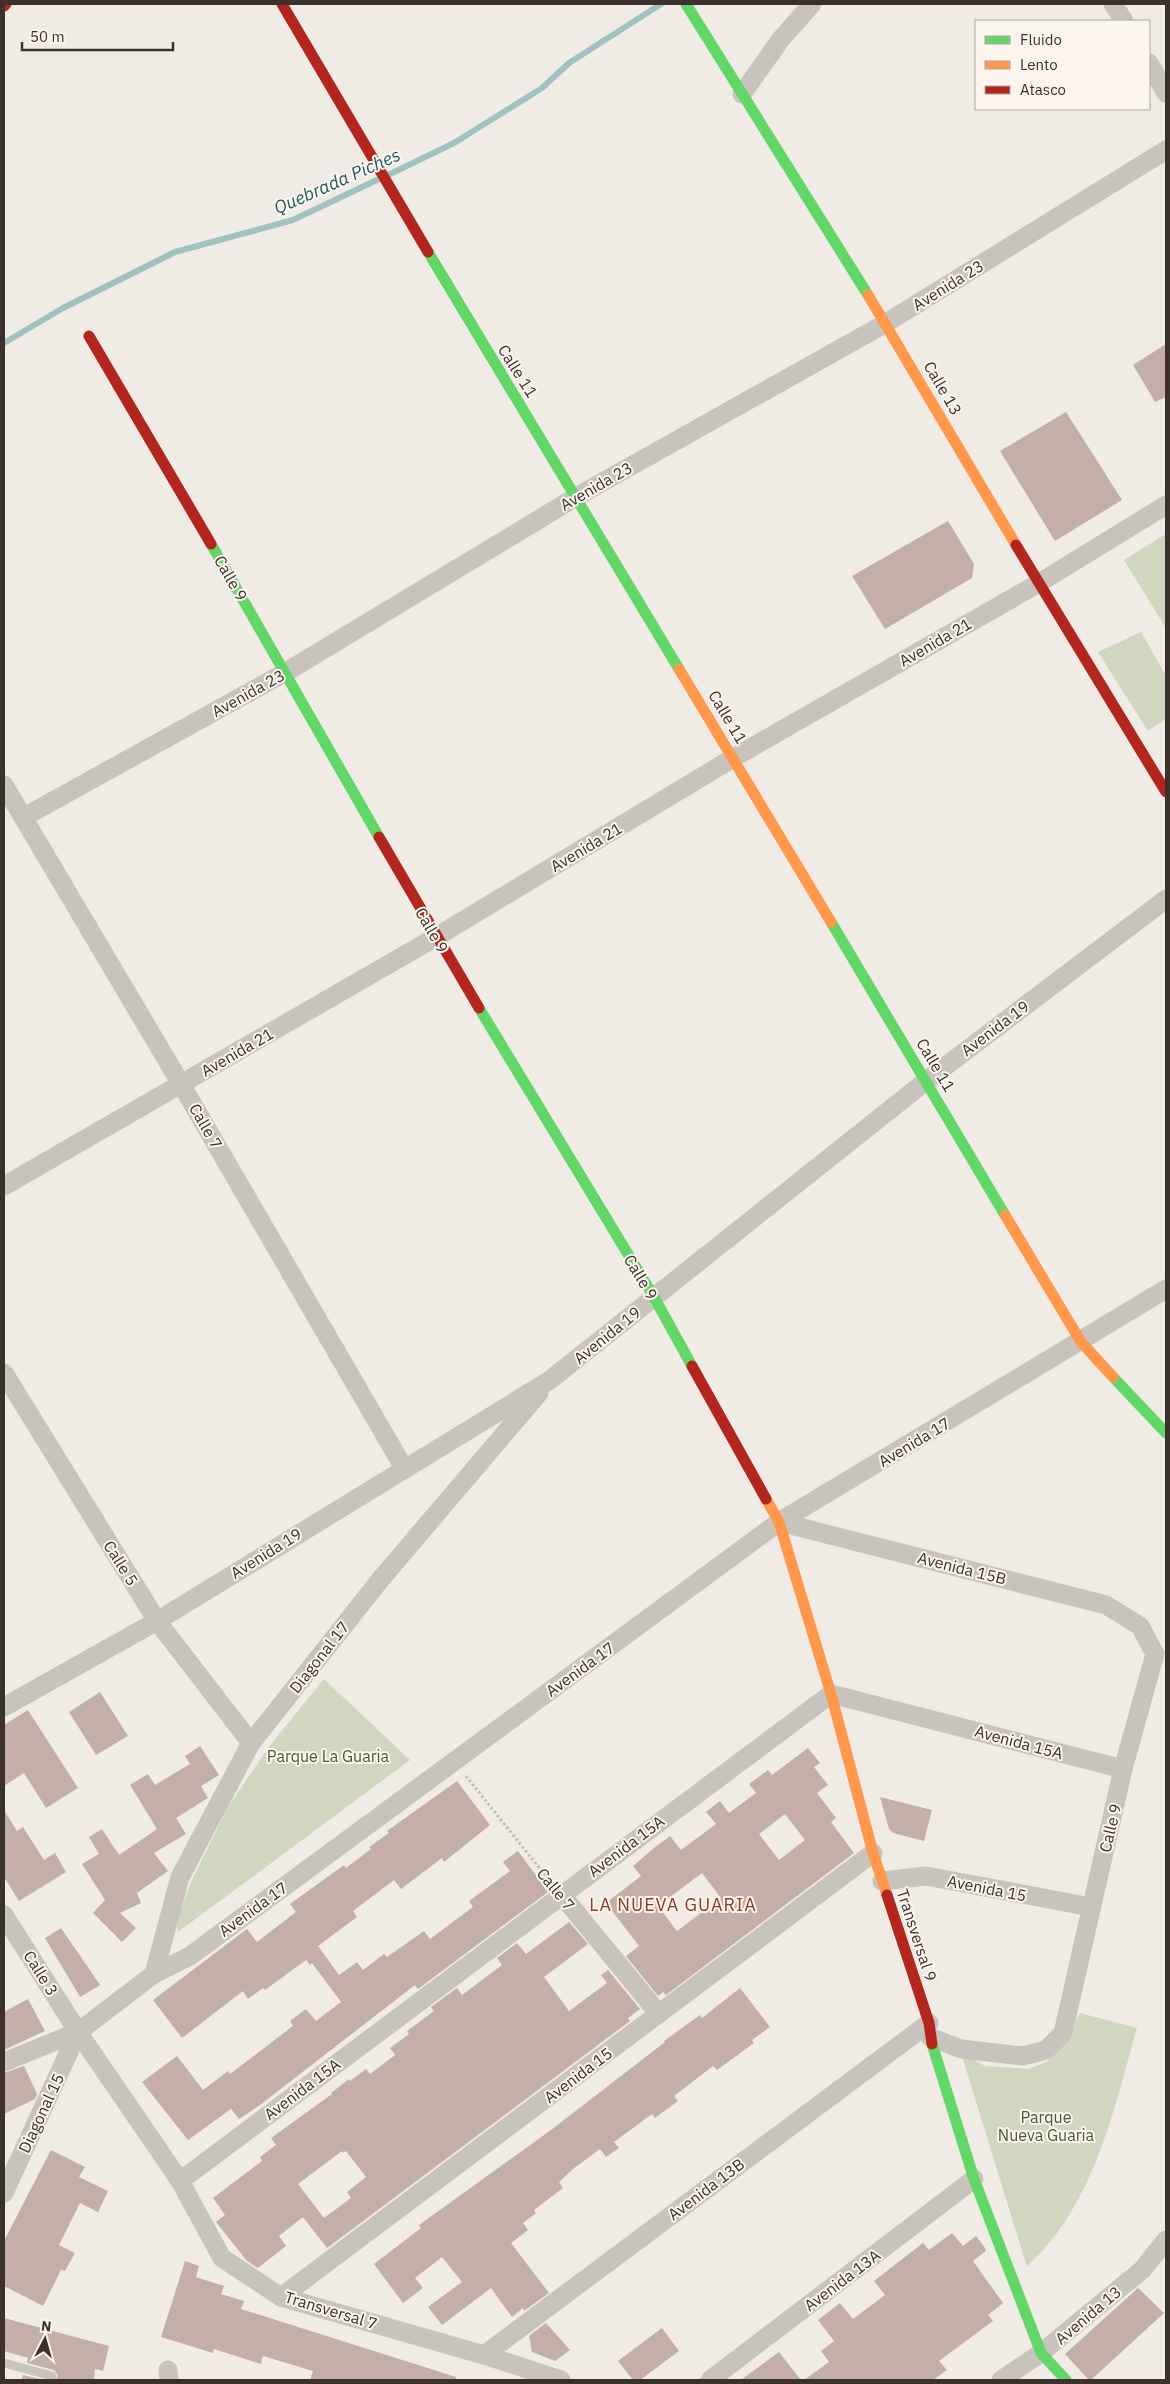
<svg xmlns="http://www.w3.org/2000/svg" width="1170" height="2384" viewBox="0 0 1170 2384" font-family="'IBM Plex Sans',sans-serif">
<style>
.green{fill:#d1d6bf}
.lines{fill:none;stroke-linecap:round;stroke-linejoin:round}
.stream{stroke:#a1c2c1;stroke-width:6}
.building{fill:#c3afa7;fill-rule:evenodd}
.path{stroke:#c2bbb6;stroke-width:3;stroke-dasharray:2.5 2.5;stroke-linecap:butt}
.lane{stroke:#c9c3be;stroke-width:9}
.street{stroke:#c9c3be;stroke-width:19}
.fast{stroke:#63d668;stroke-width:11}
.slow{stroke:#ff974d;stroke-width:11}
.jam{stroke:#b3261e;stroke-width:11}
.labels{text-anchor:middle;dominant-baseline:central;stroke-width:4;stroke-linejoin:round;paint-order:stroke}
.street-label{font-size:16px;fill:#3b302b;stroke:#fbf5ee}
.park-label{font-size:16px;fill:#4a5a2e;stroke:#fbf5ee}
.water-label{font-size:18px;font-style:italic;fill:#1f5a5e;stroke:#fbf5ee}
.neighbourhood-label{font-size:18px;letter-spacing:1px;fill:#8c3b22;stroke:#fbf5ee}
</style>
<rect width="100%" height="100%" fill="#f0ebe5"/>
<g class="green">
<path d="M1166 534V628L1124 560Z"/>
<path d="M1141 632 1166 676V719L1148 731 1098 652Z"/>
<path d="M324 1679 410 1760 178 1932 176 1922 191 1882 228 1807 268 1748Z"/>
<path d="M1080 2013 1137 2028C1117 2098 1101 2173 1057 2233 1048 2245 1037 2256 1027 2267L961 2053 985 2066 1029 2069 1048 2061 1067 2040Z"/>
</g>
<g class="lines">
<g class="stream">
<path d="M388 175 454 143 542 88 569 63 661 4"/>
<path d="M4 343 63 308 175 252 293 220 379 179"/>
</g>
</g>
<g class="building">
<path d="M1166 344V397L1155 402 1133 365Z"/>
<path d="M1066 412 1122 500 1055 541 1000 451Z"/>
<path d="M948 521 974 564 972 578 885 629 852 576Z"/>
<path d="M100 1692 128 1736 96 1755 69 1712Z"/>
<path d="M28 1710 78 1788 46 1808 24 1773 4 1786V1725Z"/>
<path d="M200 1746 219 1775 201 1786 208 1798 176 1818 186 1834 154 1853 168 1871 137 1893 141 1903 120 1913 136 1928 122 1942 93 1913 105 1900 82 1864 99 1854 89 1837 102 1829 119 1855 157 1829 130 1785 148 1774 155 1785 190 1764 185 1756Z"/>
<path d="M808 1748 820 1763 814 1767 828 1785 817 1793 836 1818 831 1822 854 1853 666 1995 663 1992 658 1996 626 1956 639 1946 606 1903 641 1876 633 1866 654 1848 670 1836 681 1850 716 1824 706 1812 720 1801 729 1813 756 1793 749 1784 768 1770 772 1775ZM785 1814 805 1840 779 1860 759 1834ZM702 1873 721 1898 677 1931 658 1906Z"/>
<path d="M457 1781 490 1825 444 1862 442 1858 401 1889 394 1880 353 1911 357 1917 318 1946 339 1975 357 1962 363 1970 384 1954 387 1957 424 1931 430 1939 473 1907 469 1901 510 1871 503 1862 518 1851 548 1892 418 1989 415 1985 260 2105 239 2119 231 2109 188 2140 142 2082 177 2056 203 2090 228 2071 230 2074 293 2026 290 2021 306 2009 316 2021 341 2002 312 1963 310 1965 306 1960 265 1990 263 1988 248 1999 243 1991 182 2038 153 2000 247 1929 257 1942 296 1912 290 1904 344 1865 346 1868 371 1849 369 1847 389 1833 387 1831Z"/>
<path d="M880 1797 932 1810 924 1841 893 1833 889 1829Z"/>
<path d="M4 1810 17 1831 23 1827 44 1860 55 1853 66 1872 19 1901 4 1877Z"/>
<path d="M569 1922 588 1944 544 1977 569 2011 607 1983 601 1975 608 1970 640 2009 628 2018 630 2021 327 2248 303 2217 279 2236 286 2246 258 2268 247 2261 216 2222 225 2215 213 2198 262 2161 260 2157 276 2145 271 2138 332 2094 331 2093 349 2079 350 2081 366 2069 370 2074 395 2055 390 2048 409 2034 407 2031 434 2011 431 2007 457 1988 462 1995 502 1965 497 1958 517 1943 526 1954ZM342 2151 343 2153 346 2151 366 2177 347 2192 351 2198 324 2218 298 2184Z"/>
<path d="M61 1928 100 1985 80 1997 45 1938Z"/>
<path d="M740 1988 770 2027 752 2040 754 2043 717 2070 713 2066 674 2096 678 2101 655 2118 652 2114 614 2142 619 2148 606 2157 600 2149 573 2169 559 2182 563 2188 534 2210 536 2213 523 2223 528 2230 511 2243 549 2293 524 2311 523 2308 512 2317 491 2288 442 2325 428 2307 462 2282 442 2257 415 2278 423 2288 403 2303 374 2264 421 2228 419 2225 551 2130 665 2042 664 2041 700 2015 702 2018Z"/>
<path d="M28 1999 45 2031 4 2050V2012Z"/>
<path d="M24 2066 37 2094 35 2099 4 2114V2073Z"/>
<path d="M51 2150 85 2167 79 2177 108 2191 98 2212 80 2203 59 2245 75 2253 65 2271 61 2270 43 2306 4 2286V2241Z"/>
<path d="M952 2233 963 2246 976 2236 985 2248 986 2251 973 2261 1003 2303 988 2315 993 2321 939 2361 947 2370 933 2380H804L829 2362 821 2351 834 2341 818 2320 840 2303 853 2319 885 2295 874 2281 923 2243 929 2250Z"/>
<path d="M185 2261 199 2266 196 2277 224 2286 221 2294 244 2301 241 2309 456 2377V2380H310L313 2371 263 2356 261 2364 214 2349 213 2353 161 2337Z"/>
<path d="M1138 2288 1164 2313 1091 2380H1089L1065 2354Z"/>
<path d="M4 2318 109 2346 103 2371 95 2369 94 2380H56L58 2375 54 2370 27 2363 28 2358 4 2351Z"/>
<path d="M546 2323 570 2350 555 2361 532 2352 529 2336Z"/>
<path d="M662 2328 679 2351 640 2380H633L618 2361Z"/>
<path d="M779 2352 801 2380H741Z"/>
<path d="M23 2375 44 2380H22Z"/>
</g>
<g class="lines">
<path class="path" d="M466 1776 549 1880"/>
<path class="lane" d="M4 2363 52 2376"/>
<g class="street">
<path d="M1113 4 1124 21"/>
<path d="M1149 63 1166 93"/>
<path d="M742 94 781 39 812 4"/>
<path d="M4 785 181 1084 404 1468"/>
<path d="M24 817 286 672 576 497 886 323 1166 150"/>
<path d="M4 1186 436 937 733 758 1039 583 1166 505"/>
<path d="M4 1373 157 1621 251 1743"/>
<path d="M779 1522 1106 1605 1140 1626 1155 1654 1123 1769 1063 2033 1046 2050 1023 2056 961 2049 930 2037"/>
<path d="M4 1707 157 1621 550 1380 926 1081 1166 899"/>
<path d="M882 1881 926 1876 1091 1907"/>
<path d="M561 1894 659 2014"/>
<path d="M4 1915 78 2032 180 2181 222 2258 281 2297 484 2355 561 2380"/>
<path d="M154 1974 180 1877 251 1743 380 1580 539 1393"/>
<path d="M4 2062 78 2032 154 1974 190 1956 779 1522 1166 1289"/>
<path d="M180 2181 831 1694 1123 1769"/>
<path d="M4 2193 78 2032"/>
<path d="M281 2297 873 1853"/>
<path d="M484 2355 929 2023"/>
<path d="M168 2370 169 2380"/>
<path d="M710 2380 974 2179"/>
<path d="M1001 2380 1041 2353 1142 2270 1166 2240"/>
</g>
<g class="fast">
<path d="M686 4 868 295"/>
<path d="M428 252 679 669"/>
<path d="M211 544 379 837"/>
<path d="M831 922 1005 1215"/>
<path d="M479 1008 654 1297 692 1366"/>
<path d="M1113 1377 1166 1433"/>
<path d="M932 2044 974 2179 1041 2353 1066 2380"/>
</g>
<g class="slow">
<path d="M868 295 1016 545"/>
<path d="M679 669 831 922"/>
<path d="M1005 1215 1081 1342 1113 1377"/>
<path d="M766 1499 779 1522 831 1694 873 1853 887 1895"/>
</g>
<g class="jam">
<path d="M282 4 428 252"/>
<path d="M4 6 6 4"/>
<path d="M89 336 211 544"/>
<path d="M1016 545 1166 792"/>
<path d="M379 837 479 1008"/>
<path d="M692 1366 766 1499"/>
<path d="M887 1895 929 2023 932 2044"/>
</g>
</g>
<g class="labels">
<g class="street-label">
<text transform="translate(948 285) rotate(-32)">Avenida 23</text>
<text transform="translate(518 371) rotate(58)">Calle 11</text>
<text transform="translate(943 388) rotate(60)">Calle 13</text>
<text transform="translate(596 486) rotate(-30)">Avenida 23</text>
<text transform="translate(231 578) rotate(60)">Calle 9</text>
<text transform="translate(935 642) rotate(-30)">Avenida 21</text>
<text transform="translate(248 693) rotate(-29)">Avenida 23</text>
<text transform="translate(728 717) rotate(59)">Calle 11</text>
<text transform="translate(586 847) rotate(-31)">Avenida 21</text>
<text transform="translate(432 930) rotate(60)">Calle 9</text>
<text transform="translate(995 1028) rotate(-37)">Avenida 19</text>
<text transform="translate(237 1052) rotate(-30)">Avenida 21</text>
<text transform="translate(936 1065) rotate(59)">Calle 11</text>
<text transform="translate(206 1126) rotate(60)">Calle 7</text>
<text transform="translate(641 1277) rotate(59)">Calle 9</text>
<text transform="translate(607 1335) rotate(-39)">Avenida 19</text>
<text transform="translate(914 1442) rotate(-31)">Avenida 17</text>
<text transform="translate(266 1553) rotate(-32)">Avenida 19</text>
<text transform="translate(121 1563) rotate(58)">Calle 5</text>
<text transform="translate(962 1568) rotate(14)">Avenida 15B</text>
<text transform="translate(319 1657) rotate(-52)">Diagonal 17</text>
<text transform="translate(580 1669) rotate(-36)">Avenida 17</text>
<text transform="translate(1019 1742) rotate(15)">Avenida 15A</text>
<text transform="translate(1110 1828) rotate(-77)">Calle 9</text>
<text transform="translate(626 1846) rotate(-37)">Avenida 15A</text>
<text transform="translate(987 1888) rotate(11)">Avenida 15</text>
<text transform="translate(556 1889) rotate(51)">Calle 7</text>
<text transform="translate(253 1909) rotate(-36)">Avenida 17</text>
<text transform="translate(917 1935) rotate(72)">Transversal 9</text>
<text transform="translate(41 1973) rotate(58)">Calle 3</text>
<text transform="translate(578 2075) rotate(-37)">Avenida 15</text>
<text transform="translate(302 2089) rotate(-37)">Avenida 15A</text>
<text transform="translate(41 2113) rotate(-65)">Diagonal 15</text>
<text transform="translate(706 2189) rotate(-37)">Avenida 13B</text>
<text transform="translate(842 2280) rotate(-37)">Avenida 13A</text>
<text transform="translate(331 2310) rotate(17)">Transversal 7</text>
<text transform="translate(1088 2315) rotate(-40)">Avenida 13</text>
</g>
<g class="park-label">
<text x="328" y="1756">Parque La Guaria</text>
<text x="1046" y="2117">Parque<tspan x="1046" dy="18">Nueva Guaria</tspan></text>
</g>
<g class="water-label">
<text transform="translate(337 181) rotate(-24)">Quebrada Piches</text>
</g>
<g class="neighbourhood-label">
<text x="673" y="1904">LA NUEVA GUARIA</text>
</g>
</g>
<rect width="1170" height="2384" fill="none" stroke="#3b302b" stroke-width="10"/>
<rect x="975" y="20" width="175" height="90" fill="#fbf5ee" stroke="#aea6a0"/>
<rect x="985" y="36" width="25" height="8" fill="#63d668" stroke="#aea6a0"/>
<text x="1020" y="45" font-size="15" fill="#3b302b">Fluido</text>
<rect x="985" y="61" width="25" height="8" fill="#ff974d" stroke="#aea6a0"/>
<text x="1020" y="70" font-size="15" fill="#3b302b">Lento</text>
<rect x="985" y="86" width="25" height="8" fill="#b3261e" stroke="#aea6a0"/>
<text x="1020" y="95" font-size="15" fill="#3b302b">Atasco</text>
<g transform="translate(45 2339) rotate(6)" stroke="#fbf5ee" stroke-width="4" paint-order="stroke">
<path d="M0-4L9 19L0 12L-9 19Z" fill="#3b302b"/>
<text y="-8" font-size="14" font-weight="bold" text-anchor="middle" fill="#3b302b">N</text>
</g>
<path d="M22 42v8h151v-8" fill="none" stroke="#3b302b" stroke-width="2.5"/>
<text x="30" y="42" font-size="15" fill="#3b302b" stroke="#fbf5ee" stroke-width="4" paint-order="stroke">50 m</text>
</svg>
